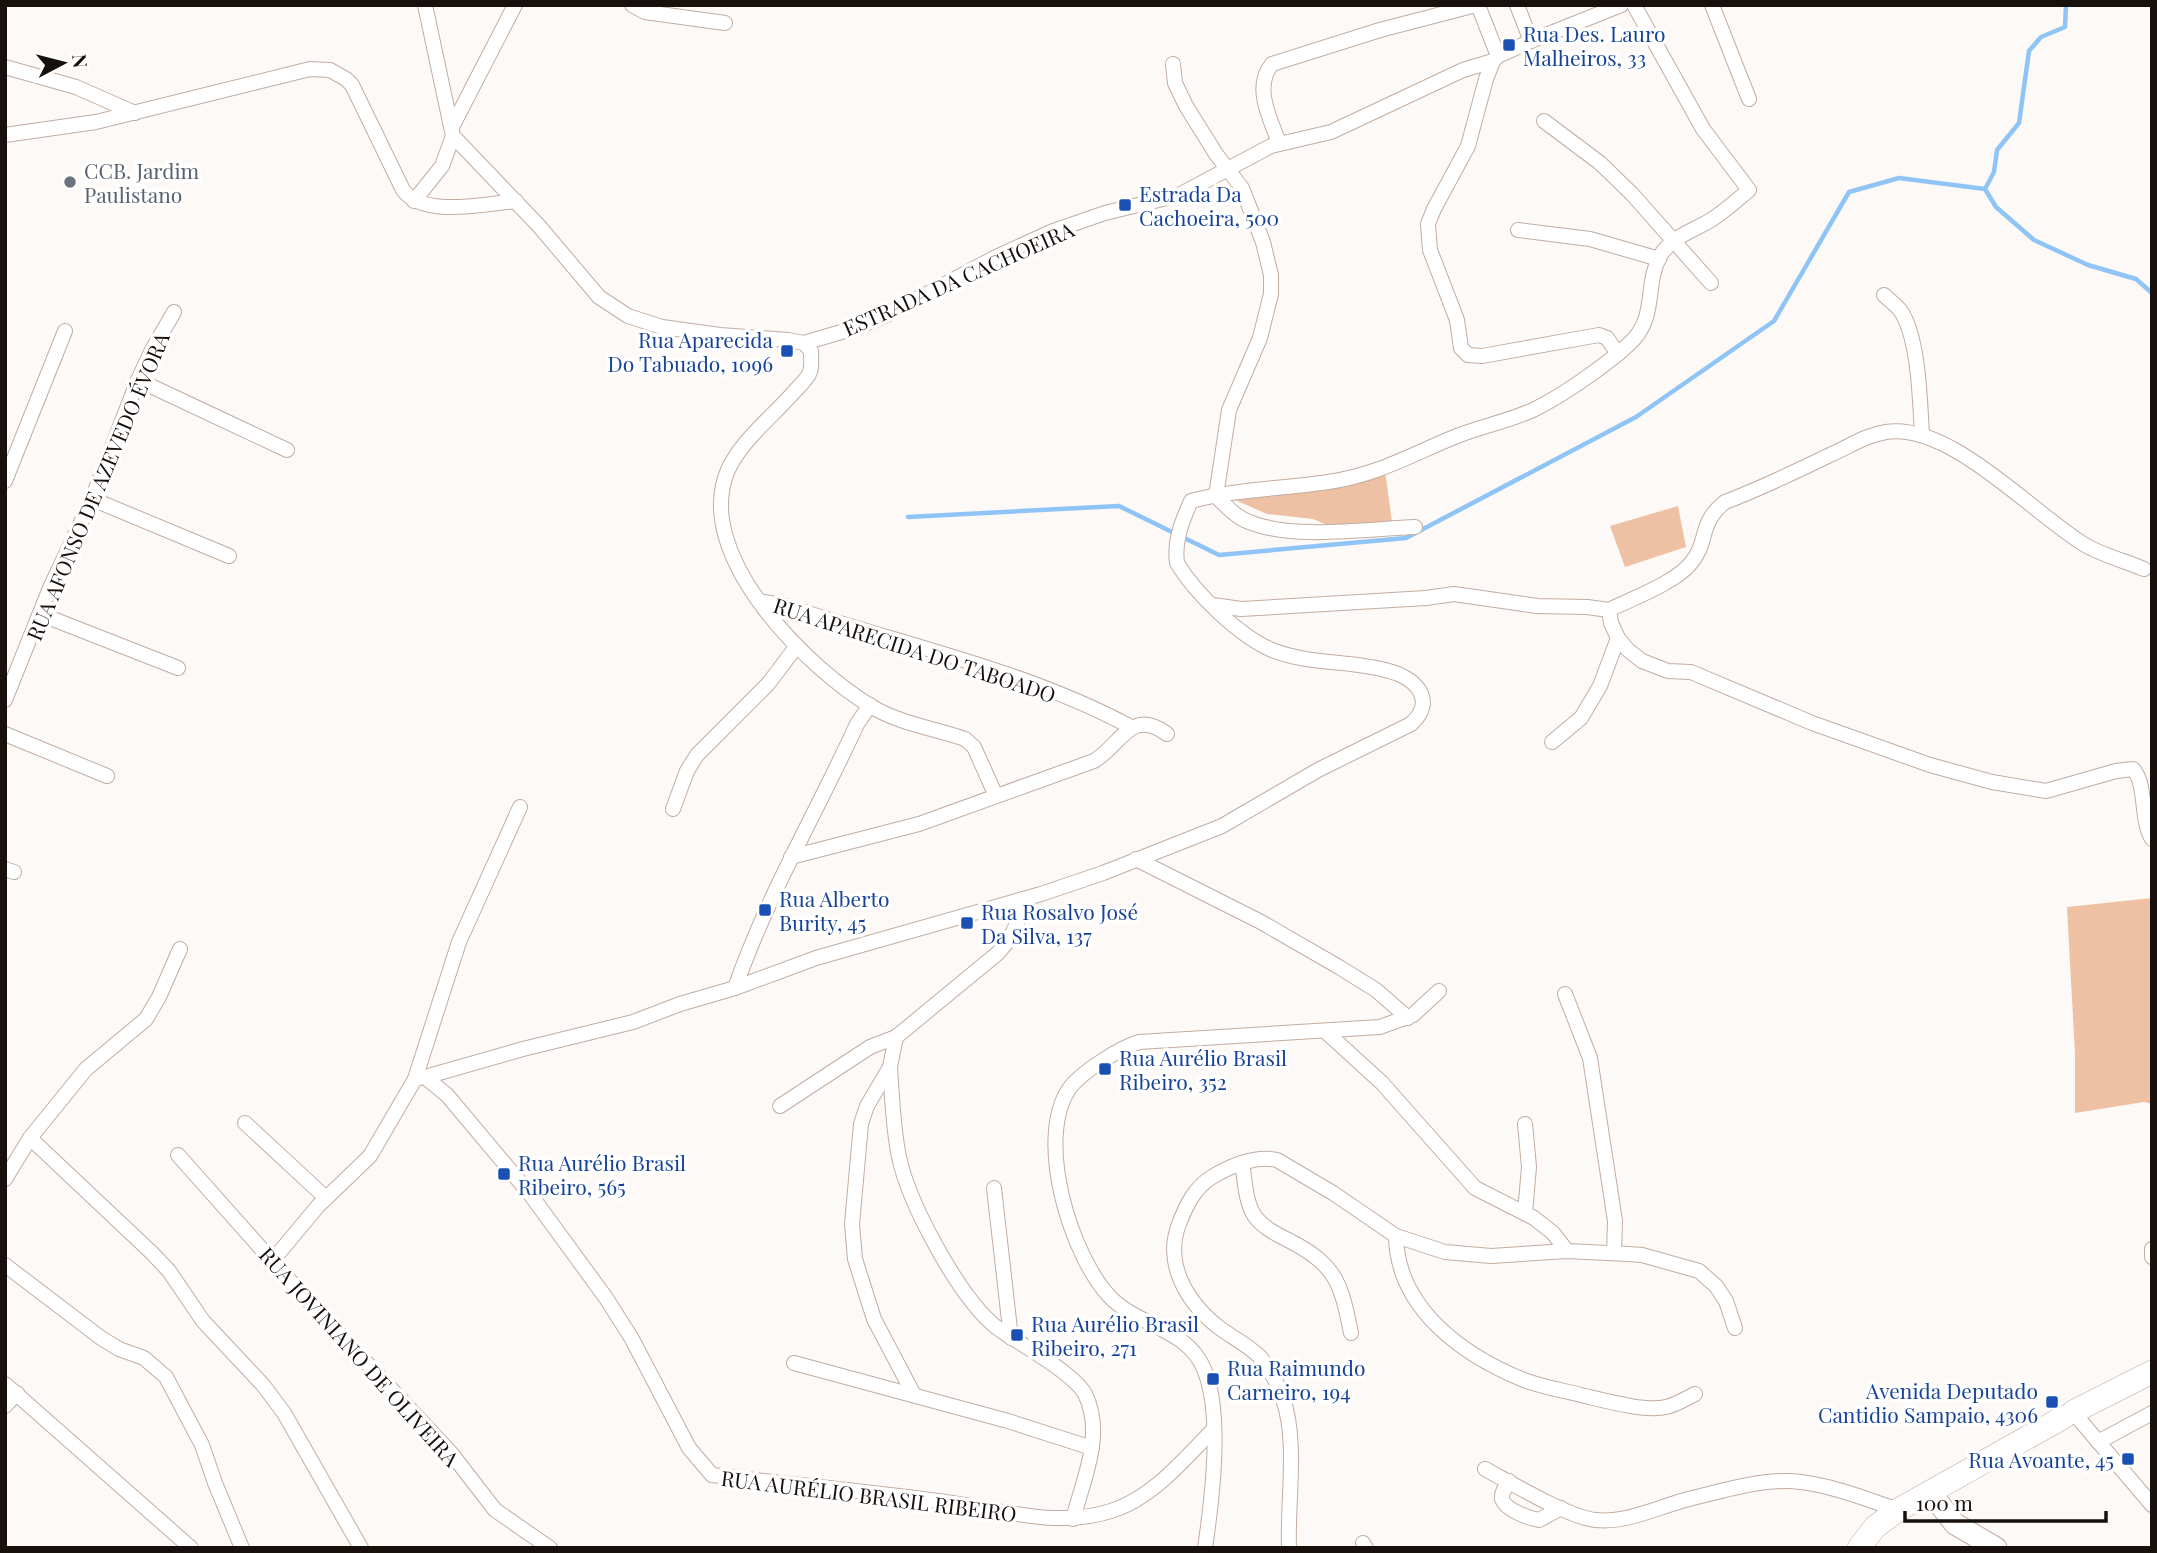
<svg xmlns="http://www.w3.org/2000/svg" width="2157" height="1553" viewBox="0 0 2157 1553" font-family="'Playfair Display',serif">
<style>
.green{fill:#efc1a4}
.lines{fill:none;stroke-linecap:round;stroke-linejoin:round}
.stream{stroke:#8fc4f6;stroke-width:4.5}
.street-casing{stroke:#c2ada1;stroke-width:16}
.secondary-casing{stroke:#c2ada1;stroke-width:23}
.primary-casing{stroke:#c2ada1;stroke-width:24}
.street{stroke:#fff;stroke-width:14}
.secondary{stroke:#fff;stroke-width:21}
.primary{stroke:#fff;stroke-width:23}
.transit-dot{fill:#1a4fb4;stroke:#fff;stroke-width:2.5}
.worship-dot{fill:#6b7280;stroke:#fff;stroke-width:2.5}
.labels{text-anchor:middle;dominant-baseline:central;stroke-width:7;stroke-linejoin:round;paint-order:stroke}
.transit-label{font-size:21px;fill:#164399;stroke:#fff;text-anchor:start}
.worship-label{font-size:21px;fill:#5b616d;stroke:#fff;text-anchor:start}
.street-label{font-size:21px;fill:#17100c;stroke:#fff}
</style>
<rect width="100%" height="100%" fill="#fdf9f6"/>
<g class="green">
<path d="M1385 471 1392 522 1332 527 1313 519 1267 514 1233 499Z"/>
<path d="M1678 506 1686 547 1625 567 1610 526Z"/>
<path d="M2152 898V1104L2144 1102 2075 1113V1054L2067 907Z"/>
</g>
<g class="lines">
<g class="stream">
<path d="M2066 5 2065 27 2041 37 2029 51 2019 123 1997 150 1994 172 1985 189 1996 207 2034 240 2088 265 2136 279 2152 293"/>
<path d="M908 517 1119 506 1219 555 1406 538 1636 417 1774 321 1849 192 1899 178 1985 189"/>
</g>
<defs>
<g id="street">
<path d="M425 5 453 136 539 226 599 297 628 316 662 327 720 335 788 340 804 343 811 351C811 357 812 366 810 372 807 380 798 387 793 393 772 417 741 441 728 470 691 555 809 670 874 708 902 724 936 729 965 739L974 747 996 796"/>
<path d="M632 5 645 12 725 23"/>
<path d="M1478 5 1498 56"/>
<path d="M1517 5 1531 41"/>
<path d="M1712 5 1749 99"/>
<path d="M1493 61 1486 79 1468 146 1434 209 1428 224 1430 250 1457 320 1461 348 1468 355 1482 356 1599 335 1607 338 1618 354"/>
<path d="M1173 64 1175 83 1186 106 1216 154 1242 188 1263 242 1271 275V294L1260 338 1229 410 1216 496C1226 506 1236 517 1249 522 1294 540 1366 529 1415 527"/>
<path d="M5 67 76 87 135 113"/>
<path d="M1544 121 1600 163 1632 194 1711 283"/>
<path d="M452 127 515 5"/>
<path d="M5 135 96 122 310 69 330 70 346 79 352 85 403 190C424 218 484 204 516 201"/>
<path d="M1279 143C1270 118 1253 87 1272 64L1380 30 1476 5"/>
<path d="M414 201 442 166 453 136"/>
<path d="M1518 230 1590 239 1659 259"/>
<path d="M1884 295C1889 300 1896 305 1900 310 1919 336 1920 403 1922 435"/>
<path d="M804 343 858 327 889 314 996 257 1053 231 1105 213 1179 195 1271 146 1331 132 1463 70 1493 61 1498 56 1531 41 1621 5"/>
<path d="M138 380 287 450"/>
<path d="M5 481 65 331"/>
<path d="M92 499 229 556"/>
<path d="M759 601 783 605C899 644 1023 669 1131 727"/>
<path d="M1213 605 1241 609 1426 598 1454 594 1537 606 1587 607 1609 610 1611 623 1618 638 1628 650 1642 661 1668 671 1691 672 1812 723 1930 765 1992 782 2046 791 2116 771 2133 769C2147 784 2140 819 2152 839"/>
<path d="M1609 610C1633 598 1675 583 1691 563 1709 542 1698 523 1725 502 1762 488 1797 471 1832 454 1850 446 1866 435 1886 432 1950 422 2032 513 2085 545 2102 555 2125 561 2144 569"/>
<path d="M40 614 178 668"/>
<path d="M5 700 50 588 92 499 138 380 151 352 174 312"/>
<path d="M5 734 107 776"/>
<path d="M1552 742 1581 718 1600 686 1618 638"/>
<path d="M673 809 687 771 697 755 768 684 796 647"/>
<path d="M791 857 919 824 1094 761C1121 745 1131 707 1167 734"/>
<path d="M1136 859 1261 922 1339 967 1376 990 1408 1018"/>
<path d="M5 869 14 872"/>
<path d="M735 988C767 896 817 812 857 724L870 705"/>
<path d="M1565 994 1590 1058 1615 1221 1614 1253"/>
<path d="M1325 1031 1382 1083 1475 1188 1534 1218 1553 1233 1567 1251"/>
<path d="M890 1067C892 1097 893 1128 899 1157 909 1204 959 1297 996 1327 1018 1343 1074 1373 1085 1394 1105 1434 1083 1480 1073 1519"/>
<path d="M425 1077 523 1049 633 1022 680 1004 735 988 816 958 1041 894 1103 873 1222 826 1318 770 1411 724C1437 701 1416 678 1389 671 1351 660 1309 665 1272 650 1239 636 1195 593 1177 563 1174 541 1182 521 1191 501 1236 489 1282 489 1328 482 1378 475 1412 454 1457 436 1482 426 1509 421 1533 410 1562 396 1605 366 1629 344 1658 318 1644 286 1660 256 1672 236 1693 231 1711 220 1725 211 1737 200 1749 190L1703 129 1634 5"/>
<path d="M415 1079 425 1077 447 1095 530 1194 606 1298 632 1339 689 1448 712 1475C787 1484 863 1491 938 1501 995 1508 1055 1529 1111 1511 1153 1498 1185 1458 1214 1429"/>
<path d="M780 1106 870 1047 896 1037"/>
<path d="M245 1123 326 1198"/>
<path d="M1525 1124 1529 1167 1525 1213"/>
<path d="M30 1138 152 1253 169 1271 203 1321 263 1385 284 1413 361 1548"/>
<path d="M178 1155 291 1282 451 1453 495 1510 550 1548"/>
<path d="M1242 1163C1245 1180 1245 1200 1254 1215 1262 1227 1276 1234 1288 1240 1336 1264 1341 1283 1351 1333"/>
<path d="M5 1179 30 1138 86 1069 146 1019 159 997 180 949"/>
<path d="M994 1188 1011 1338"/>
<path d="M1396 1236C1397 1308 1462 1355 1524 1380 1542 1387 1562 1390 1581 1395 1603 1400 1644 1412 1666 1407 1676 1405 1685 1399 1695 1394"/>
<path d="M2152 1249V1257"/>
<path d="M273 1260 318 1206 370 1156 415 1079 459 942 520 807"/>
<path d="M5 1265 101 1338 119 1349 144 1358 166 1377 202 1445 215 1483 242 1548"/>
<path d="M794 1363 1008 1421 1092 1448"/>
<path d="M5 1384 191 1548"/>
<path d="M914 1395 874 1319 855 1259 852 1224 861 1124 867 1106 890 1067 896 1037 998 953C1014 936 1019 921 1023 899"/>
<path d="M5 1406 17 1393"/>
<path d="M2073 1412 2152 1505"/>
<path d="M2098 1442 2152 1413"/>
<path d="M1485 1469C1511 1483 1570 1518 1596 1520 1626 1523 1656 1508 1685 1500 1718 1492 1756 1480 1790 1481 1826 1483 1864 1498 1898 1510"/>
<path d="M1509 1481C1506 1486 1501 1493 1502 1499 1505 1510 1529 1518 1539 1520L1561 1508"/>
<path d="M1363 1543 1366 1548"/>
<path d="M1205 1548C1212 1500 1223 1414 1204 1369 1187 1328 1139 1327 1110 1297 1071 1256 1035 1140 1069 1089 1081 1072 1120 1048 1139 1042L1380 1027 1413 1015 1439 991"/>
<path d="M1289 1548C1287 1503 1298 1441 1283 1399 1278 1384 1270 1369 1260 1357 1247 1344 1231 1337 1217 1326 1186 1301 1164 1263 1179 1224 1186 1206 1194 1188 1212 1177 1230 1166 1256 1155 1277 1160L1333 1193 1396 1236 1445 1252 1491 1256 1567 1251 1628 1254 1642 1255 1699 1271 1716 1286 1726 1301 1735 1328"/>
</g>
<path id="secondary" d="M1930 1492 1955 1524 1996 1548"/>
<g id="primary">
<path d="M2073 1412 2152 1372"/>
<path d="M1859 1548 1875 1527 1898 1510 2064 1417"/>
</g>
</defs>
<use href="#street" class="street-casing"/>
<use href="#secondary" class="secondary-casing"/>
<use href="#primary" class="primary-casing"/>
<use href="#street" class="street"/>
<use href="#secondary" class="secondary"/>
<use href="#primary" class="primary"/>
</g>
<g class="transit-dot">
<rect x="1502" y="38" width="14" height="14" rx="3.5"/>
<rect x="1118" y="198" width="14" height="14" rx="3.5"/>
<rect x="780" y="344" width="14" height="14" rx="3.5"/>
<rect x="758" y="903" width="14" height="14" rx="3.5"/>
<rect x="960" y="916" width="14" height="14" rx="3.5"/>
<rect x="1098" y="1062" width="14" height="14" rx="3.5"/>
<rect x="497" y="1167" width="14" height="14" rx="3.5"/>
<rect x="1010" y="1328" width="14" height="14" rx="3.5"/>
<rect x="1206" y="1372" width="14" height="14" rx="3.5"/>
<rect x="2045" y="1395" width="14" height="14" rx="3.5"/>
<rect x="2121" y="1452" width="14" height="14" rx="3.5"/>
</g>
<circle class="worship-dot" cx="70" cy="182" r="7"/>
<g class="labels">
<g class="transit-label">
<text x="1523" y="33">Rua Des. Lauro<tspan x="1523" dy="24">Malheiros, 33</tspan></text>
<text x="1139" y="193">Estrada Da<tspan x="1139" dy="24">Cachoeira, 500</tspan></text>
<text x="773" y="339" text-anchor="end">Rua Aparecida<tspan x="773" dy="24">Do Tabuado, 1096</tspan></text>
<text x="779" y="898">Rua Alberto<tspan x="779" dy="24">Burity, 45</tspan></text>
<text x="981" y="911">Rua Rosalvo José<tspan x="981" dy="24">Da Silva, 137</tspan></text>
<text x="1119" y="1057">Rua Aurélio Brasil<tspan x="1119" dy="24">Ribeiro, 352</tspan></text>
<text x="518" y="1162">Rua Aurélio Brasil<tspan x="518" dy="24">Ribeiro, 565</tspan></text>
<text x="1031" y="1323">Rua Aurélio Brasil<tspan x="1031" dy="24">Ribeiro, 271</tspan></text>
<text x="1227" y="1367">Rua Raimundo<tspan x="1227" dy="24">Carneiro, 194</tspan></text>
<text x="2038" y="1390" text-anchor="end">Avenida Deputado<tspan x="2038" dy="24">Cantidio Sampaio, 4306</tspan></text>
<text x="2114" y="1459" text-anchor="end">Rua Avoante, 45</text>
</g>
<g class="worship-label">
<text x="84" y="170">CCB. Jardim<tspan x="84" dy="24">Paulistano</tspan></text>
</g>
<g class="street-label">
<text transform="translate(958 278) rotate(-24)">ESTRADA DA CACHOEIRA</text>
<text transform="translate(97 486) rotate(-67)">RUA AFONSO DE AZEVEDO ÉVORA</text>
<text transform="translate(915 649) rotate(18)">RUA APARECIDA DO TABOADO</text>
<text transform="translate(360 1356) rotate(48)">RUA JOVINIANO DE OLIVEIRA</text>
<text transform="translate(869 1495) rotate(7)">RUA AURÉLIO BRASIL RIBEIRO</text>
</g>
</g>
<rect width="2157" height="1553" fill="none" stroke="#17100c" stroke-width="14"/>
<g transform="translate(63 63) rotate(83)" stroke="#ffffff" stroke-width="5" paint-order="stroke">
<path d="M0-5L12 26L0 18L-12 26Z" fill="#17100c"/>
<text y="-10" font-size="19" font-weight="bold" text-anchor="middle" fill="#17100c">N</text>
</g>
<path d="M1905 1511v10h201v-10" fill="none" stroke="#17100c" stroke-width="3.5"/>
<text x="1916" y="1511" font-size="21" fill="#17100c" stroke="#ffffff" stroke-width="5" paint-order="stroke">100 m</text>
</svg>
